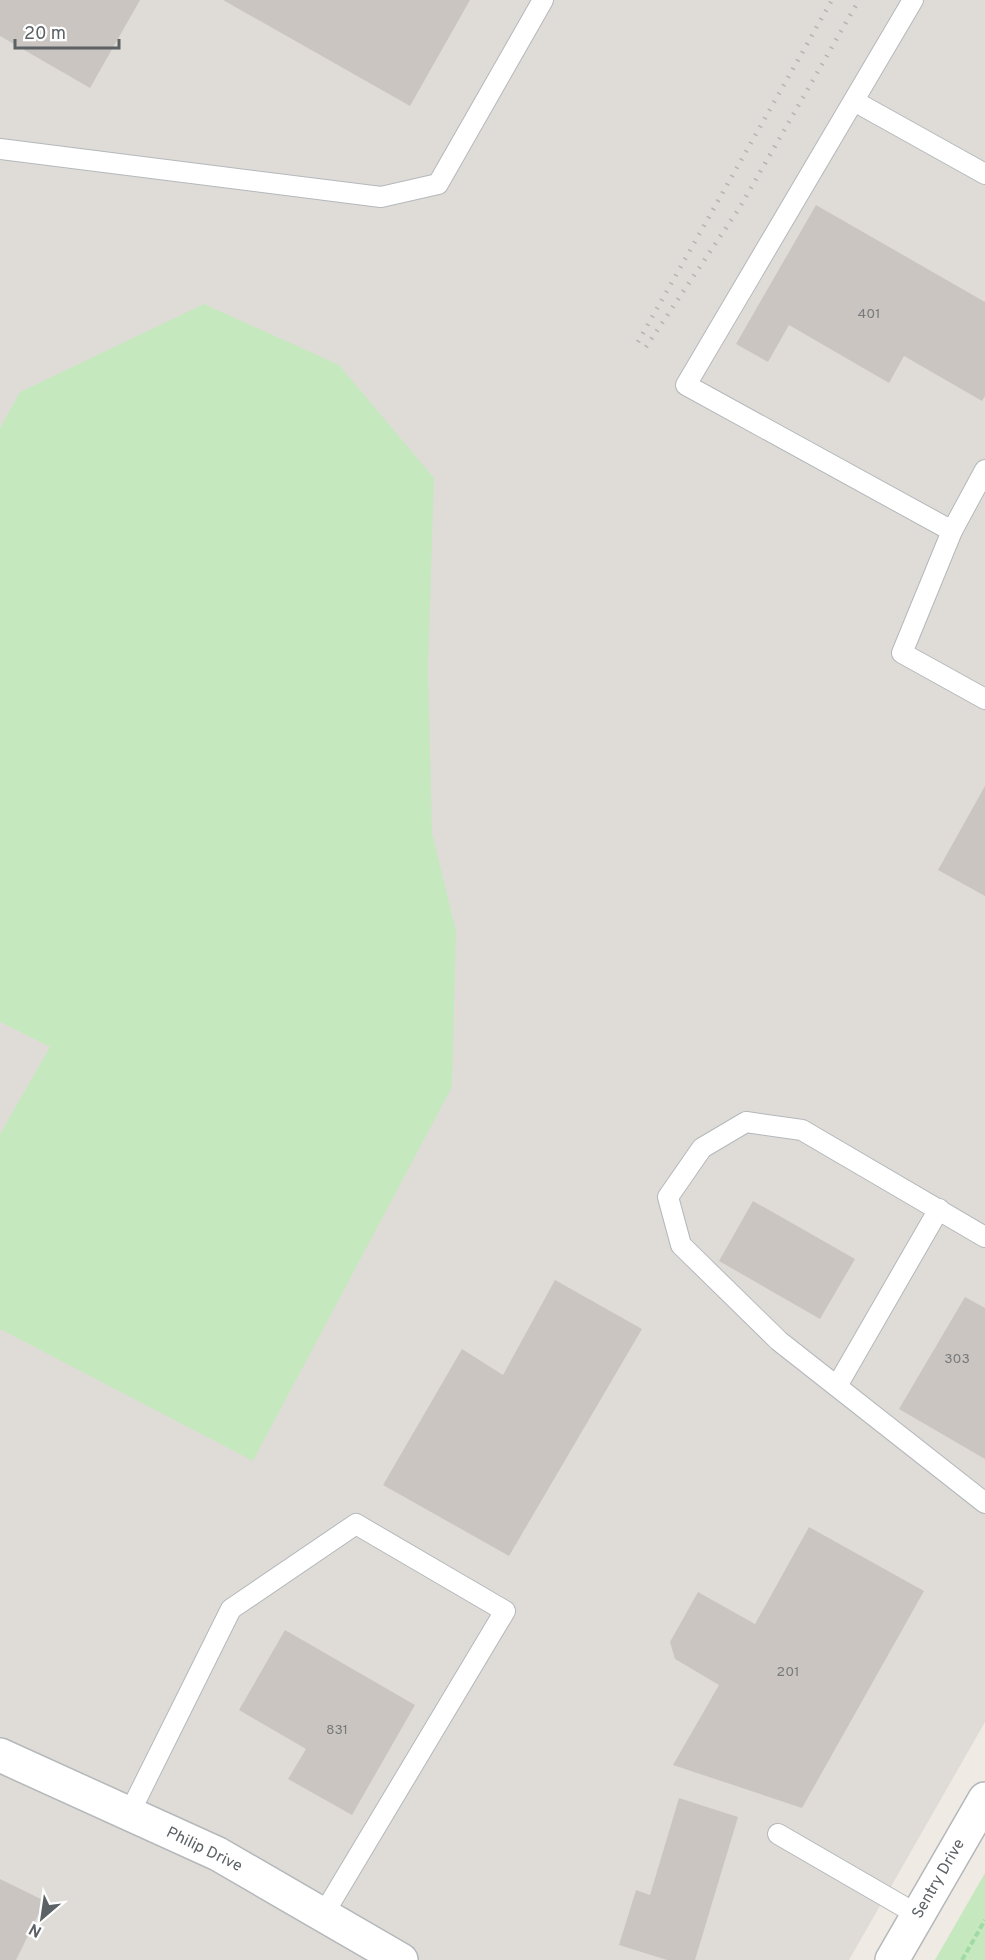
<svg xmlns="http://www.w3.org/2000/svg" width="985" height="1960" viewBox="0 0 985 1960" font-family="Overpass,sans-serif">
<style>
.industrial{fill:#dfdcd8}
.green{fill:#c6e8be}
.building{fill:#cac5c0}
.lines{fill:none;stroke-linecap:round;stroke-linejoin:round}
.service-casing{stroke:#b4b8bb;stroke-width:22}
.minor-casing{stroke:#b4b8bb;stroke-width:36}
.tertiary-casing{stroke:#b4b8bb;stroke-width:36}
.path{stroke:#a0dba5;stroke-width:4;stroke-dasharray:6 3;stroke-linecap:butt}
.service{stroke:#fff;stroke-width:20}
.minor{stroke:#fff;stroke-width:33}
.tertiary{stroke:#fff;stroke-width:33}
.rail{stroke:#b3b4b5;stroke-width:4.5;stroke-dasharray:1.5 8;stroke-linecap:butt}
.labels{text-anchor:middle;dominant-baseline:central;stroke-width:4.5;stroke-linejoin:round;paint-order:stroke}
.number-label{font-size:14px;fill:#777a7c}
.street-label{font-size:16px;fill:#5b6165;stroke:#fff}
</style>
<rect width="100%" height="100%" fill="#efeae3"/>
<path class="industrial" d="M0 0H985V1722L849 1960H0Z"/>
<g class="green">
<path d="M204 304 339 365 434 478 428 667 432 833 456 931 452 1087 253 1461 0 1329V1134L50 1047 0 1022V428L20 392Z"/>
<path d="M985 1873V1960H935Z"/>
</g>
<g class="building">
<path d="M0 0H140L90 88 0 36Z"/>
<path d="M223 0H470L410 106Z"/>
<path d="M816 205 985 302V396L982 401 904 356 889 383 789 325 768 362 736 344Z"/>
<path d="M985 786V896L938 870Z"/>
<path d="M753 1201 855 1259 820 1319 719 1261Z"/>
<path d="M555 1280 642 1329 509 1556 383 1485 462 1349 503 1375Z"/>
<path d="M965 1297 985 1308V1459L899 1409Z"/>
<path d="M809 1527 924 1591 802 1808 673 1765 719 1685 675 1659 670 1642 698 1592 755 1624Z"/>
<path d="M285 1630 415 1705 352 1815 288 1779 306 1749 239 1710Z"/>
<path d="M679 1798 738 1817 695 1960H667L619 1945 636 1890 650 1895Z"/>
<path d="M0 1879 45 1901 16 1960H0Z"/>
</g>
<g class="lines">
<defs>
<g id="service">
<path d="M913 0 686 385 952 531 902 653 985 699"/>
<path d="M854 101 985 174"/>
<path d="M0 149 381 197 438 184 543 0"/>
<path d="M952 531 985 470"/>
<path d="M985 1237 802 1130 746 1122 702 1148 668 1197 681 1245 779 1341 985 1503"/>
<path d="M837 1386 939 1209"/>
<path d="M129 1814 231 1609 356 1524 505 1611 323 1915"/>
<path d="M778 1834 918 1915"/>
</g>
<path id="minor" d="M0 1755 218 1854 401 1960"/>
<path id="tertiary" d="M892 1960 985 1799"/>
</defs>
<use href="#service" class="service-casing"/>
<use href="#minor" class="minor-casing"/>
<use href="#tertiary" class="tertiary-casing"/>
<path class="path" d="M962 1960 985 1920"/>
<use href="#service" class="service"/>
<use href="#minor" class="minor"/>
<use href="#tertiary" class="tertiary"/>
<g class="rail">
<path d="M638 342 832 0"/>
<path d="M646 347 740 207 859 0"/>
</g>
</g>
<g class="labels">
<g class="number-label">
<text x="869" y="314">401</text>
<text x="957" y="1359">303</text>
<text x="788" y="1672">201</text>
<text x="337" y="1730">831</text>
</g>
<g class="street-label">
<text transform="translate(204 1850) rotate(26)">Philip Drive</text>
<text transform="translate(939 1879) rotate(-60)">Sentry Drive</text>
</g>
</g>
<g transform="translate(42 1918) rotate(209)" stroke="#ffffff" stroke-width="4.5" paint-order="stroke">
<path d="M0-4.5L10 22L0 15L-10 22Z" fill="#5b6165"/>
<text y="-9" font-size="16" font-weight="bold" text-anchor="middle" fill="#5b6165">N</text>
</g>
<path d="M15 39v9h104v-9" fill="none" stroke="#5b6165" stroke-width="3"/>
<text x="24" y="39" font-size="18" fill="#5b6165" stroke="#ffffff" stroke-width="4.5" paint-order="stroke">20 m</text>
</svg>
